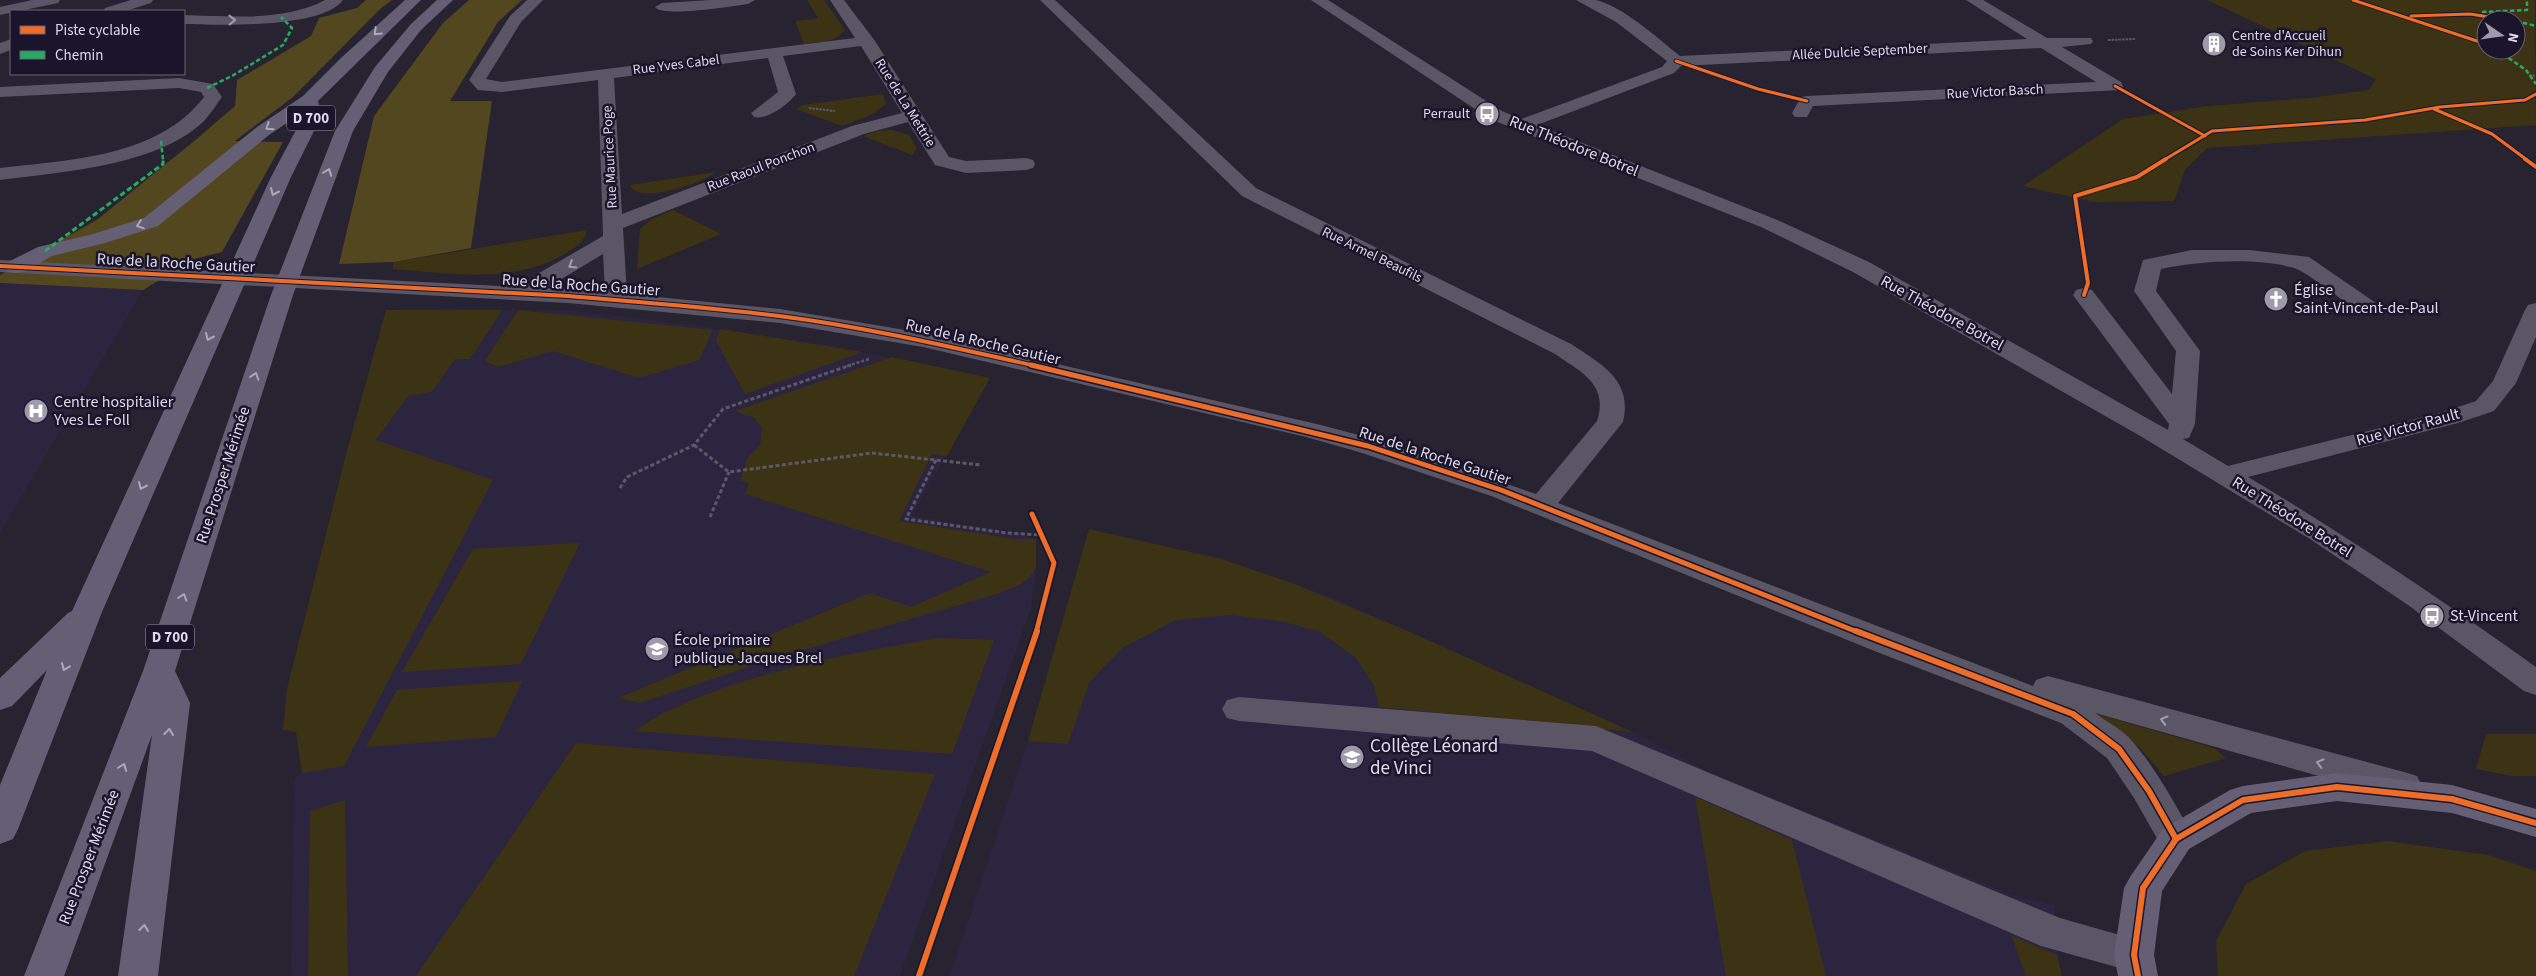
<svg xmlns="http://www.w3.org/2000/svg" width="2536" height="976" viewBox="0 0 2536 976" font-family="'Source Sans 3',sans-serif">
<style>
.built{fill:#2b2540}
.green{fill:#3c3314;fill-rule:evenodd}
.forest{fill:#52471e}
.lines{fill:none;stroke-linecap:round;stroke-linejoin:round}
.path-far2{stroke:#5c5966;stroke-width:2;stroke-dasharray:2.5 1;stroke-linecap:butt}
.path-far1{stroke:#5c5966;stroke-width:2.5;stroke-dasharray:3 2;stroke-linecap:butt}
.path{stroke:#5c5966;stroke-width:3;stroke-dasharray:4 2.5;stroke-linecap:butt}
.minor{fill:#5a5666;fill-rule:evenodd}
.major{fill:#655f75;fill-rule:evenodd}
.quiet-far1{stroke:#26ab63;stroke-width:2.5;stroke-dasharray:4.5 2.5;stroke-linecap:butt}
.quiet{stroke:#26ab63;stroke-width:3;stroke-dasharray:5.5 3;stroke-linecap:butt}
.cycleway-far3-casing{stroke:#1a152b;stroke-width:5}
.cycleway-far2-casing{stroke:#1a152b;stroke-width:6}
.cycleway-far1-casing{stroke:#1a152b;stroke-width:8}
.cycleway-casing{stroke:#1a152b;stroke-width:9}
.cycleway-far3{stroke:#ee6e29;stroke-width:3}
.cycleway-far2{stroke:#ee6e29;stroke-width:4}
.cycleway-far1{stroke:#ee6e29;stroke-width:5}
.cycleway{stroke:#ee6e29;stroke-width:6}
.oneway{stroke:#a29faf}
.oneway2{stroke:#ada9bb}
.labels{text-anchor:middle;dominant-baseline:central;stroke-width:5;stroke-linejoin:round;paint-order:stroke}
.far-poi-label{font-size:14px;fill:#dddaea;stroke:#1a152b;text-anchor:start}
.far-street-label{font-size:14px;fill:#dddaea;stroke:#1a152b}
.shield{fill:#1a152b;stroke:#a29fb1;stroke-width:1}
.shield-label{font-size:15px;font-weight:bold;fill:#dddaea}
.street-label{font-size:16px;fill:#dddaea;stroke:#1a152b}
.poi-label{font-size:16px;fill:#dddaea;stroke:#1a152b;text-anchor:start}
.near-poi-label{font-size:19px;fill:#dddaea;stroke:#1a152b;text-anchor:start}
</style>
<rect width="100%" height="100%" fill="#272330"/>
<g class="built">
<path d="M0 283 143 290 0 533Z"/>
<path d="M450 309 577 311 701 326 832 346 990 378 912 516 1019 533 1036 539V568L1031 609 900 976H291L294 779 302 773 296 732 283 730 287 689 345 458 386 310Z"/>
<path d="M1089 529 1221 559 1334 598 1633 732 1713 774 2007 893 2055 906 2054 929 2062 976H950L1028 741Z"/>
</g>
<g class="green">
<path d="M807 0H824L845 30C836 43 818 42 804 44L795 21 818 18Z"/>
<path d="M2207 0H2535L2536 125 2207 148 2185 170 2174 201 2094 202 2023 186 2123 119 2208 106 2310 98 2369 90 2376 79ZM2486 20H2516V50H2486Z"/>
<path d="M883 94 886 104 873 114 842 126 796 109 803 105Z"/>
<path d="M892 130 909 135 917 149 912 155 863 136 877 131Z"/>
<path d="M716 172C705 182 637 206 630 185Z"/>
<path d="M673 210 721 234 637 269 640 229 652 219Z"/>
<path d="M587 230C584 242 578 246 568 252 516 285 450 273 392 269L394 262Z"/>
<path d="M386 310H502L470 359H455L432 392 408 396 376 440 493 480 344 766 302 773 296 732 283 730 287 689 345 458Z"/>
<path d="M518 310 713 330 699 360 639 378 553 351 498 367 485 361Z"/>
<path d="M720 329 863 352 745 394 716 341Z"/>
<path d="M892 357 990 378 947 456 932 454 899 521 1015 539H1036V568L1029 578 1017 586 994 595 775 658 640 703 618 698 870 593 911 607 991 572 745 494 749 483 740 481 747 459 760 445 762 429 755 418 735 411Z"/>
<path d="M1089 529 1221 559 1292 583 1410 632 1633 732 1379 707 1374 686 1356 658 1320 632 1285 622 1230 615 1176 620 1122 648 1089 683 1068 744 1028 741Z"/>
<path d="M580 543 521 664 402 672 473 549Z"/>
<path d="M939 638 994 640 952 754 634 731C647 723 660 714 674 708 758 670 850 653 939 638Z"/>
<path d="M522 681 496 737 366 747 397 690Z"/>
<path d="M2090 712 2214 748 2226 758 2164 776 2140 748Z"/>
<path d="M2486 734H2536V776H2511L2476 769Z"/>
<path d="M576 743 935 774 854 976H416Z"/>
<path d="M1695 797 1792 840 1826 976H1726Z"/>
<path d="M345 800 348 976H308L310 811Z"/>
<path d="M2387 841 2488 855 2536 871V976H2218L2216 941 2246 884 2305 851Z"/>
<path d="M2011 935 2057 955 2062 976H2026Z"/>
</g>
<g class="forest">
<path d="M366 0H392L380 9 293 97 235 141 283 142 222 252 194 259 143 290 0 283V275L98 219 193 142 235 106 237 80 311 36 319 18 357 8Z"/>
<path d="M469 0H522L498 22 450 101H492L471 248 394 262 339 264 374 116 443 23Z"/>
</g>
<g class="lines">
<g class="path-far2">
<path d="M2108 40 2136 39"/>
<path d="M2529 75 2536 76"/>
<path d="M809 108 835 111"/>
</g>
<path class="path-far1" d="M847 366 869 359"/>
<g class="path">
<path d="M694 445 729 472 872 453 981 465"/>
<path d="M936 460 906 519 1007 533 1040 535"/>
<path d="M620 488 627 477 694 445 723 409 851 365"/>
<path d="M710 517 729 472"/>
</g>
<g class="minor">
<path d="M32 0H60L58 3 0 15V7Z"/>
<path d="M131 0H153L151 3 125 11H103L105 8Z"/>
<path d="M325 0H343C322 29 218 25 184 24V15C230 16 283 22 325 0Z"/>
<path d="M527 0H543L521 22 486 79 502 82 855 38 830 0H844L875 41 949 157 966 161 1026 158 1033 160 1035 164 1033 168 1026 170 966 173 935 165 908 122 864 134 623 228 627 294 780 309 923 333 1321 425 1377 440 1536 494 1597 421C1609 384 1581 372 1555 354L1242 196 1040 0H1055L1256 188 1571 344C1602 364 1633 381 1623 422L1558 503 2033 686 2036 680 2048 676 2404 772 2417 776 2422 786 2417 796 2404 800 2095 713C2107 722 2123 730 2132 741 2155 767 2178 808 2194 839L2189 849 2176 854 2163 849 2134 798 2107 758 2061 723 1877 652 1491 496 1359 452 1306 437 923 347 780 323 568 303 0 272V260L521 287 534 276 603 236 598 80 502 92 478 90 469 80 510 16ZM861 46 902 113 852 126 622 214 614 78 768 58 778 92 751 113 754 117C767 120 788 105 796 94L783 56ZM603 254 605 292 547 288 550 286Z"/>
<path d="M711 0H755L748 4C733 6 663 18 655 7L662 3Z"/>
<path d="M1311 0H1328L1502 111 1521 119 1662 67 1667 61 1616 22 1576 0C1582 0 1589 0 1595 0 1620 4 1660 40 1680 56L2027 39 1966 0H1983L2047 38H2091L2093 41 2091 44 2062 47 2121 82 2123 86 2121 90 1813 106 1807 117H1795L1792 113 1801 97 1807 96 2096 82 2041 48 1681 66 1674 73 1537 125 1775 219 1869 262 2168 430 2169 424 2073 295 2076 290 2084 288 2092 290 2172 394 2176 351 2134 291 2143 260 2192 250H2249L2301 256 2309 257 2376 303 2379 308 2376 313 2368 315 2360 313C2347 304 2306 271 2294 268 2257 257 2198 261 2161 269L2156 291 2200 351 2195 424 2189 438 2183 439 2228 466 2440 413 2476 401 2493 381 2525 310 2528 305 2536 303V337L2516 383 2494 411 2458 423 2248 477C2347 536 2442 600 2536 667V695L2524 691 2408 605 2310 539 2142 437 1853 272 1761 227 1490 119Z"/>
<path d="M11 39V50L0 54V43Z"/>
<path d="M179 78 213 84 222 97C216 105 210 115 203 122 156 166 62 172 0 180V168C70 160 158 157 204 97L201 92 179 88 0 97V87Z"/>
<path d="M1239 697 1596 726 2060 918 2148 943 2154 955 2148 967 2134 972 2041 946 1592 751 1239 721 1227 718 1222 709 1227 700Z"/>
</g>
<g class="major">
<path d="M405 0H421L318 101 322 115 291 177 102 612 18 829 13 839 0 844V785L47 670 12 706 0 710V678L68 613 72 611 271 177 304 115 303 112 269 135 158 226 105 243 52 256 24 272 16 273 8 272 5 267 8 262 38 247 93 234 144 218 257 127 303 96 341 58Z"/>
<path d="M437 0H453L421 30 388 72 353 131 293 295 175 671 190 703 158 976H118L152 735 64 976H24L143 671 271 295 335 131 375 67 411 24Z"/>
<path d="M2337 773 2452 785 2536 809V837L2452 813 2337 801 2251 813 2189 849 2162 891 2154 955 2158 976H2118L2114 955 2124 888 2130 877 2163 829 2230 790 2243 786Z"/>
</g>
<g class="quiet-far1">
<path d="M2482 12 2527 10V0"/>
<path d="M2516 21 2536 26"/>
<path d="M2497 50 2526 70 2536 84"/>
<path d="M207 88 232 76 283 45 292 28 281 17"/>
<path d="M161 141 163 160"/>
</g>
<path class="quiet" d="M45 251 163 164V159"/>
<defs>
<g id="cycleway-far3">
<path d="M2353 0 2486 44"/>
<path d="M2411 16 2470 14 2508 20"/>
<path d="M1676 61 1758 89 1807 101"/>
<path d="M2115 86 2205 136"/>
<path d="M2434 109 2492 134 2527 160"/>
<path d="M2164 160 2212 131 2365 120 2440 107 2525 100 2536 94"/>
</g>
<g id="cycleway-far2">
<path d="M2525 159 2536 167"/>
<path d="M0 266 568 296C638 302 709 307 779 316 866 327 951 347 1036 366"/>
<path d="M2084 295 2088 283 2075 196 2137 177 2166 159"/>
</g>
<g id="cycleway-far1">
<path d="M1031 365 1368 446 1501 490 1860 633"/>
<path d="M1032 514 1054 563 1036 633"/>
</g>
<g id="cycleway">
<path d="M1856 631 2073 714 2119 749 2149 791 2176 839"/>
<path d="M919 976 1037 631"/>
<path d="M2138 976 2134 955 2143 888 2176 839 2243 800 2337 787 2452 799 2536 823"/>
</g>
</defs>
<use href="#cycleway-far3" class="cycleway-far3-casing"/>
<use href="#cycleway-far2" class="cycleway-far2-casing"/>
<use href="#cycleway-far1" class="cycleway-far1-casing"/>
<use href="#cycleway" class="cycleway-casing"/>
<use href="#cycleway-far3" class="cycleway-far3"/>
<use href="#cycleway-far2" class="cycleway-far2"/>
<use href="#cycleway-far1" class="cycleway-far1"/>
<use href="#cycleway" class="cycleway"/>
</g>
<defs><path id="oneway-chevron" d="M-2-3.5L2.5 0L-2 3.5" fill="none" stroke-width="1.6" stroke-linecap="round" stroke-linejoin="round" transform="scale(1.25)"/></defs>
<g class="oneway">
<use href="#oneway-chevron" transform="translate(232 20) rotate(-1)"/>
<use href="#oneway-chevron" transform="translate(572 265) rotate(148)"/>
<use href="#oneway-chevron" transform="translate(2164 720) rotate(-165)"/>
<use href="#oneway-chevron" transform="translate(2320 763) rotate(-165)"/>
</g>
<g class="oneway2">
<use href="#oneway-chevron" transform="translate(377 32) rotate(136)"/>
<use href="#oneway-chevron" transform="translate(269 127) rotate(146)"/>
<use href="#oneway-chevron" transform="translate(328 172) rotate(-69)"/>
<use href="#oneway-chevron" transform="translate(274 192) rotate(114)"/>
<use href="#oneway-chevron" transform="translate(140 225) rotate(161)"/>
<use href="#oneway-chevron" transform="translate(209 337) rotate(114)"/>
<use href="#oneway-chevron" transform="translate(255 376) rotate(-72)"/>
<use href="#oneway-chevron" transform="translate(142 486) rotate(114)"/>
<use href="#oneway-chevron" transform="translate(183 597) rotate(-72)"/>
<use href="#oneway-chevron" transform="translate(65 667) rotate(112)"/>
<use href="#oneway-chevron" transform="translate(169 732) rotate(-83)"/>
<use href="#oneway-chevron" transform="translate(123 767) rotate(-69)"/>
<use href="#oneway-chevron" transform="translate(144 928) rotate(-83)"/>
</g>
<defs>
<symbol id="building-disc" viewBox="-11 -11 22 22"><circle r="9.5" fill="#9d9aa9" stroke="#1a152b"/><path d="M-4-6H4V6H1V3H-1V6H-4ZM-2.5-4.3h1.7v1.8h-1.7ZM.8-4.3h1.7v1.8H.8ZM-2.5-1h1.7V.8h-1.7ZM.8-1h1.7V.8H.8Z" fill="#fff"/></symbol>
<symbol id="bus-disc" viewBox="-11 -11 22 22"><circle r="9.5" fill="#9d9aa9" stroke="#1a152b"/><path d="M-5-6H5V4H4V6H2V4H-2V6H-4V4H-5ZM-3.5-4V0h7V-4ZM-3.5 1.2v1.5H-2V1.2ZM2 1.2v1.5H3.5V1.2Z" fill="#fff"/></symbol>
<symbol id="church-disc" viewBox="-11 -11 22 22"><circle r="9.5" fill="#9d9aa9" stroke="#1a152b"/><path d="M-1.2-6h2.4v3.5h3.3v2.4h-3.3V6h-2.4V-.1h-3.3v-2.4h3.3Z" fill="#fff"/></symbol>
<symbol id="hospital-disc" viewBox="-11 -11 22 22"><circle r="9.5" fill="#9d9aa9" stroke="#1a152b"/><path d="M-5-5h3v3.5h4V-5h3V5h-3V1.5h-4V5h-3Z" fill="#fff"/></symbol>
<symbol id="school-disc" viewBox="-11 -11 22 22"><circle r="9.5" fill="#9d9aa9" stroke="#1a152b"/><path d="M0-5L7-2L0 1L-7-2ZM-4 1L0 2.5L4 1V4Q0 6-4 4Z" fill="#fff"/></symbol>
</defs>
<g fill-rule="evenodd">
<use href="#building-disc" x="2200" y="30" width="28" height="28"/>
<use href="#bus-disc" x="1473" y="100" width="28" height="28"/>
<use href="#church-disc" x="2262" y="285" width="28" height="28"/>
<use href="#hospital-disc" x="22" y="397" width="28" height="28"/>
<use href="#bus-disc" x="2418" y="602" width="28" height="28"/>
<use href="#school-disc" x="643" y="635" width="28" height="28"/>
<use href="#school-disc" x="1338" y="743" width="28" height="28"/>
</g>
<g class="labels">
<g class="far-poi-label">
<text x="2232" y="36">Centre d'Accueil<tspan x="2232" dy="16">de Soins Ker Dihun</tspan></text>
<text x="1470" y="114" text-anchor="end">Perrault</text>
</g>
<g class="far-street-label">
<text transform="translate(1860 52) rotate(-3)">Allée Dulcie September</text>
<text transform="translate(676 65) rotate(-7)">Rue Yves Cabel</text>
<text transform="translate(1995 92) rotate(-3)">Rue Victor Basch</text>
<text transform="translate(905 103) rotate(58)">Rue de La Mettrie</text>
<text transform="translate(610 157) rotate(-93)">Rue Maurice Poge</text>
<text transform="translate(761 167) rotate(-21)">Rue Raoul Ponchon</text>
<text transform="translate(1372 255) rotate(26)">Rue Armel Beaufils</text>
</g>
<g class="shield">
<rect x="287" y="105.5" width="48" height="25" rx="4"/>
<rect x="146" y="624.5" width="48" height="25" rx="4"/>
</g>
<g class="shield-label">
<text x="311" y="118">D 700</text>
<text x="170" y="637">D 700</text>
</g>
<g class="street-label">
<text transform="translate(1574 146) rotate(22)">Rue Théodore Botrel</text>
<text transform="translate(176 263) rotate(3)">Rue de la Roche Gautier</text>
<text transform="translate(581 285) rotate(4)">Rue de la Roche Gautier</text>
<text transform="translate(1942 313) rotate(29)">Rue Théodore Botrel</text>
<text transform="translate(983 342) rotate(13)">Rue de la Roche Gautier</text>
<text transform="translate(2408 427) rotate(-15)">Rue Victor Rault</text>
<text transform="translate(1435 456) rotate(18)">Rue de la Roche Gautier</text>
<text transform="translate(223 475) rotate(-72)">Rue Prosper Mérimée</text>
<text transform="translate(2292 517) rotate(32)">Rue Théodore Botrel</text>
<text transform="translate(89 857) rotate(-69)">Rue Prosper Mérimée</text>
</g>
<g class="poi-label">
<text x="2294" y="290">Église<tspan x="2294" dy="18">Saint-Vincent-de-Paul</tspan></text>
<text x="54" y="402">Centre hospitalier<tspan x="54" dy="18">Yves Le Foll</tspan></text>
<text x="2450" y="616">St-Vincent</text>
<text x="674" y="640">École primaire<tspan x="674" dy="18">publique Jacques Brel</tspan></text>
</g>
<g class="near-poi-label">
<text x="1370" y="746">Collège Léonard<tspan x="1370" dy="22">de Vinci</tspan></text>
</g>
</g>
<rect x="10" y="10" width="175" height="65" fill="#1a152b" stroke="#686477"/>
<rect x="20" y="26" width="25" height="8" fill="#ee6e29" stroke="#686477"/>
<text x="55" y="35" font-size="15" fill="#dddaea">Piste cyclable</text>
<rect x="20" y="51" width="25" height="8" fill="#26ab63" stroke="#686477"/>
<text x="55" y="60" font-size="15" fill="#dddaea">Chemin</text>
<g transform="translate(2501 35) rotate(103)"><circle r="24" fill="#1a152b" stroke="#686477"/>
<path d="M0-4L9 19L0 12L-9 19Z" fill="#9d9aa9"/>
<text y="-8" font-size="14" font-weight="bold" text-anchor="middle" fill="#dddaea">N</text>
</g>
</svg>
